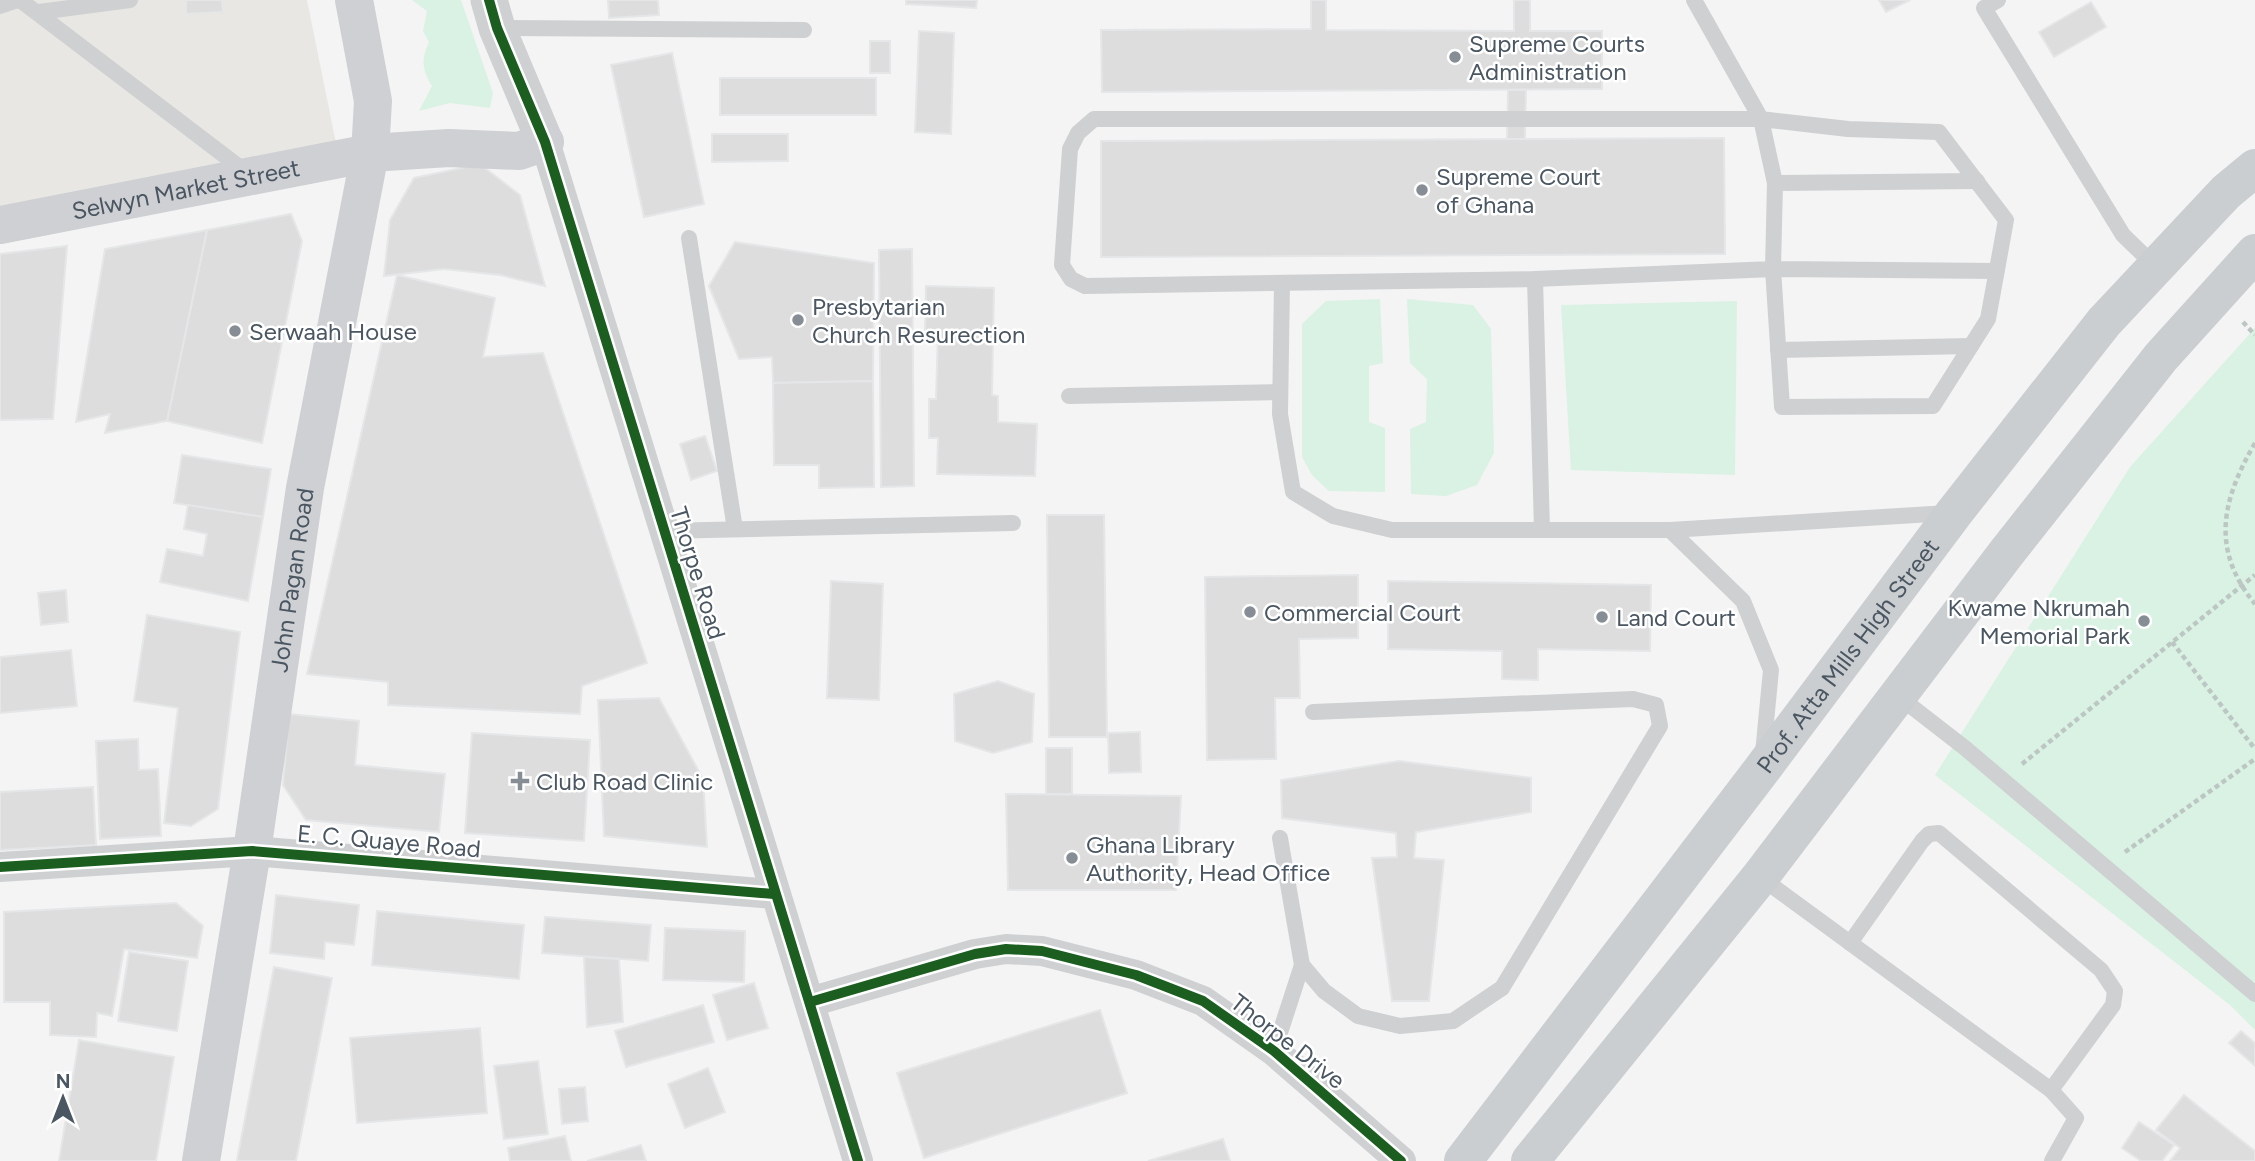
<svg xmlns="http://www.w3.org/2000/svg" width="2255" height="1161" viewBox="0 0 2255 1161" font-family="Figtree,sans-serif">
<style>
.commercial{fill:#e8e7e3}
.green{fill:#d9f2e3}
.building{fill:#ddddde;stroke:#e5e6e7;stroke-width:2}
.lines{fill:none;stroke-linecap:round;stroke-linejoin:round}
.path{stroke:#bcc7c4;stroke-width:4.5;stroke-dasharray:5 3.5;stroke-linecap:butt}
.service{stroke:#ced0d2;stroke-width:16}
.minor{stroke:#ced0d2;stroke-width:30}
.tertiary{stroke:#ced0d2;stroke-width:37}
.secondary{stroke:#ced0d4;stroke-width:38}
.primary{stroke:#caced1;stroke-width:38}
.cycleway-casing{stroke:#fff;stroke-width:15}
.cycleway{stroke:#1b5e20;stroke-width:10}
.poi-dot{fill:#868d94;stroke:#fff;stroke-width:2.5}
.labels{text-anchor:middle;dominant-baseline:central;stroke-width:5;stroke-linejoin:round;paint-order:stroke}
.poi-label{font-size:24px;fill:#4a5661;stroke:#fff;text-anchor:start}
.street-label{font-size:24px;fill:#4a5661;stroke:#fff}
</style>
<rect width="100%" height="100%" fill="#f4f4f4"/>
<path class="commercial" d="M0 0H307L338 153 0 218Z"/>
<g class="green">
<path d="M412 0H461L493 93 490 108 450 103 419 111 432 86C422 69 421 60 429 42L423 31 427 11Z"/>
<path d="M1380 299 1383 363 1369 366V422L1385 428V492L1329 491 1312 475 1302 457V324L1326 301Z"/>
<path d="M1407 299 1473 305 1491 329 1494 453 1477 485 1446 496 1411 494 1410 429 1426 422 1427 379 1410 363Z"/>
<path d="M1737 301 1735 475 1571 470 1561 305Z"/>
<path d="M2255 328V1030L2230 1005 1935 775 2130 467Z"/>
</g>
<g class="building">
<path d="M186 0H222L223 12 186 14Z"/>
<path d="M608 0H658L659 15 609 18Z"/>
<path d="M906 0H977L976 8 906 4Z"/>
<path d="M1311 0H1326V30L1514 31V0H1530V31H1602V89L1102 92 1101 30 1311 29Z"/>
<path d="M1879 0H1910L1886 12Z"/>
<path d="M2091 2 2106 27 2054 57 2039 32Z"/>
<path d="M919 31 954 33 951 134 915 132Z"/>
<rect x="870" y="41" width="20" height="32"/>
<path d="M672 53 704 204 644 217 611 65Z"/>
<rect x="720" y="78" width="156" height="37"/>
<path d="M1508 90H1526L1525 139H1507Z"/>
<path d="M712 134H788V161L712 162Z"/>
<path d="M1724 138 1725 254 1101 257V141Z"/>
<path d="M480 164 520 195 545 286 500 275 444 269 384 276 390 220 414 178Z"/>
<path d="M291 214 302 241 262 443 167 421 207 230Z"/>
<path d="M207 230 167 421 105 433 110 414 76 422 105 249Z"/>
<path d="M735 242 874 263 873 381 773 383 772 357 739 359 709 286Z"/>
<path d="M67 246 53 419 0 420V254Z"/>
<path d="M912 249 914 486 881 487 879 250Z"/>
<path d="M397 275 495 298 483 357 543 353 647 663 582 686 580 714 388 705V682L307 674Z"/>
<path d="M926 286 994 288 992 395 998 396V422L1037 424 1035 476 937 474 938 438H929V399H936L938 331 925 330Z"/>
<path d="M873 381 874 487 819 488V465H774L773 383Z"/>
<path d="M705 436 717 471 691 480 680 444Z"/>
<path d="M182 455 271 469 263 517 174 503Z"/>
<path d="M188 505 263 517 248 601 160 582 167 549 203 556 207 534 184 529Z"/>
<path d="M1047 515H1104L1107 737H1049Z"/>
<path d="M1358 575V638L1299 639 1300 698H1275L1276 759 1207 760 1205 577Z"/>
<path d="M831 581 883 584 879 700 827 698Z"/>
<path d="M1388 581 1651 585 1650 651 1538 649V680L1502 679V651L1388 649Z"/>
<path d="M66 590 68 622 41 625 38 593Z"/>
<path d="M147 615 240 632 218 809 191 826 164 823 178 708 134 701Z"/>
<path d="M71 650 77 706 0 713V657Z"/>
<path d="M998 681 1034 694 1032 742 993 753 955 741 954 694Z"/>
<path d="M659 698 703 779 707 847 604 836 598 700Z"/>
<path d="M289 714 359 721 355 765 445 774 439 832 306 820 283 785Z"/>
<path d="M1140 732 1141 772 1109 773 1108 733Z"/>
<path d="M472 733 590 740 584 841 465 833Z"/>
<path d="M138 739 139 770 158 769 161 836 100 839 96 741Z"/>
<rect x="1046" y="748" width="26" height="46"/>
<path d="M1399 761 1531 778V812L1416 832 1414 858 1444 860 1429 1001H1392L1372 858 1397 857 1396 833 1282 818 1281 780Z"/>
<path d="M93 787 96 845 0 850V792Z"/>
<path d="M1006 794 1181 796 1176 890H1008Z"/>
<path d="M276 895 359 905 354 945 325 942 324 959 270 953Z"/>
<path d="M176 903 203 926 197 958 124 949 112 1016 97 1013 96 1037 50 1035V1002H4V912Z"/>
<path d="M377 911 524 925 519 979 372 965Z"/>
<path d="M545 917 651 925 648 961 542 953Z"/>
<path d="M665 928 745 931 744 982 663 980Z"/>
<path d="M129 952 188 961 177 1031 118 1021Z"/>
<path d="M584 957 619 959 623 1022 587 1027Z"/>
<path d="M274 967 332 978 296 1161H240L237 1160Z"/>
<path d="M754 983 768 1028 727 1040 713 995Z"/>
<path d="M703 1005 714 1042 626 1067 615 1031Z"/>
<path d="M1100 1010 1127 1093 924 1158 897 1073Z"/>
<path d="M480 1028 487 1113 357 1123 350 1038Z"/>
<path d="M2241 1031 2255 1043V1066L2229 1043Z"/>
<path d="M79 1040 174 1057 156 1161H59Z"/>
<path d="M538 1061 548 1134 504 1139 494 1066Z"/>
<path d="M708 1068 725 1112 685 1128 668 1084Z"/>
<path d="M585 1087 588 1121 562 1124 559 1089Z"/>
<path d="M2184 1095 2255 1151V1161H2170L2180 1148 2156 1130Z"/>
<path d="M2139 1122 2174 1145 2162 1161H2141L2122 1148Z"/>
<path d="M565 1136 571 1161H510L508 1148Z"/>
<path d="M1223 1139 1230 1161H1148Z"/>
<path d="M641 1145 646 1161H587Z"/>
</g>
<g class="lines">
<g class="path">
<path d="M2243 322 2255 335"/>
<path d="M2255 443C2222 500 2210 549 2255 604"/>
<path d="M2172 642 2255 749"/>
<path d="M2022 764 2255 575"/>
<path d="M2125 852 2255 759"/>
</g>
<g class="service">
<path d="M20 0 246 172"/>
<path d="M1694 0 1761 119 1775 183 1773 269 1535 279 1085 286 1071 279 1062 265 1070 149 1078 133 1094 119H1761L1848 129 1939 132 2006 220 1988 319 1933 406 1782 407 1773 269 1997 271"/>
<path d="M1998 0 1984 8 2123 235 2154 265"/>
<path d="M0 6 18 0"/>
<path d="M39 12 130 0"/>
<path d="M497 28 804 30"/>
<path d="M1775 183 1977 181"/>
<path d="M689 238 735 529"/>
<path d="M1535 279 1542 530"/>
<path d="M1282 284 1280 414 1293 492 1333 516 1392 530H1670L1948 513"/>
<path d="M1778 350 1971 346"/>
<path d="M1069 396 1280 392"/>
<path d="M1670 530 1743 601 1771 670 1763 753"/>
<path d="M663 531 1013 523"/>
<path d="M1898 696 1965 748 2255 994"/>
<path d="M1280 838 1302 965 1324 991 1358 1016 1400 1026 1453 1021 1502 988 1660 726 1656 705 1633 699 1313 712"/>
<path d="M1760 877 2051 1090 2076 1118 2052 1161"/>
<path d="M1850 943 1922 841 1929 834 1939 833 2101 970 2115 991 2113 1005 2051 1090"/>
<path d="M1274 1051 1302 965"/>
</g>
<g class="minor">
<path d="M545 142 858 1161"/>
<path d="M0 867 252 851 774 894"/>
<path d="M810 1002 975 954 1006 949 1042 951 1136 975 1203 1001 1274 1051 1401 1161"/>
</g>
<path class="tertiary" d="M489 0 497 28 545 142"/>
<g class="secondary">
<path id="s1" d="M0 225 370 153 449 148 519 151 545 142"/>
<path id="s2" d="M201 1161 252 851 305 488 370 153 373 101 354 0"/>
</g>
<g class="primary">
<path id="s3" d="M1463 1161 1760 772 1954 513 2104 322 2226 192 2255 168"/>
<path d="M1530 1161 1760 877 2007 552 2161 357 2255 253"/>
</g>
<defs>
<g id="cycleway">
<path d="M489 0 497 28 545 142 858 1161"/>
<path d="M0 867 252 851 774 894"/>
<path d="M810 1002 975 954 1006 949 1042 951 1136 975 1203 1001 1274 1051 1401 1161"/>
</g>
</defs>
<use href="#cycleway" class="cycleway-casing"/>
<use href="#cycleway" class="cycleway"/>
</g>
<g class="poi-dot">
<circle cx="1455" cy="57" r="7"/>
<circle cx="1422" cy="190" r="7"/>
<circle cx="798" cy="320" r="7"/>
<circle cx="235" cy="331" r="7"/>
<circle cx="1250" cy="612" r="7"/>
<circle cx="1602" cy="617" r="7"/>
<circle cx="2144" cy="621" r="7"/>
<path d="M516.5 770.5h7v7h7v7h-7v7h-7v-7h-7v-7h7z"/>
<circle cx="1072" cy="858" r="7"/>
</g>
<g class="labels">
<g class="poi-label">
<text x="1469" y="43">Supreme Courts<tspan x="1469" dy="28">Administration</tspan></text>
<text x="1436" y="176">Supreme Court<tspan x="1436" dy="28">of Ghana</tspan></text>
<text x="812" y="306">Presbytarian<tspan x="812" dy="28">Church Resurection</tspan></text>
<text x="249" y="331">Serwaah House</text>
<text x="2130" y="607" text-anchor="end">Kwame Nkrumah<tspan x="2130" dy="28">Memorial Park</tspan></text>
<text x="1264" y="612">Commercial Court</text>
<text x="1616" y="617">Land Court</text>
<text x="536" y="781">Club Road Clinic</text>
<text x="1086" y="844">Ghana Library<tspan x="1086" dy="28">Authority, Head Office</tspan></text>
</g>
<g class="street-label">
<text stroke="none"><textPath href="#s1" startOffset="189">Selwyn Market Street</textPath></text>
<text transform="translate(698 573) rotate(73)">Thorpe Road</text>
<text stroke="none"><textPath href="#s2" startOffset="588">John Pagan Road</textPath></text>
<text stroke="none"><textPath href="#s3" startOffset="635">Prof. Atta Mills High Street</textPath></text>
<text transform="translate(389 841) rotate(5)">E. C. Quaye Road</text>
<text transform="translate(1288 1041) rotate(38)">Thorpe Drive</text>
</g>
</g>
<g transform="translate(63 1098)" stroke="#ffffff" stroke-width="5" paint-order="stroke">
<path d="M0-5L12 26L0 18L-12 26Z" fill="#4a5661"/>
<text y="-10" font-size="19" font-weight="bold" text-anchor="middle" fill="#4a5661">N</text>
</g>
</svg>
